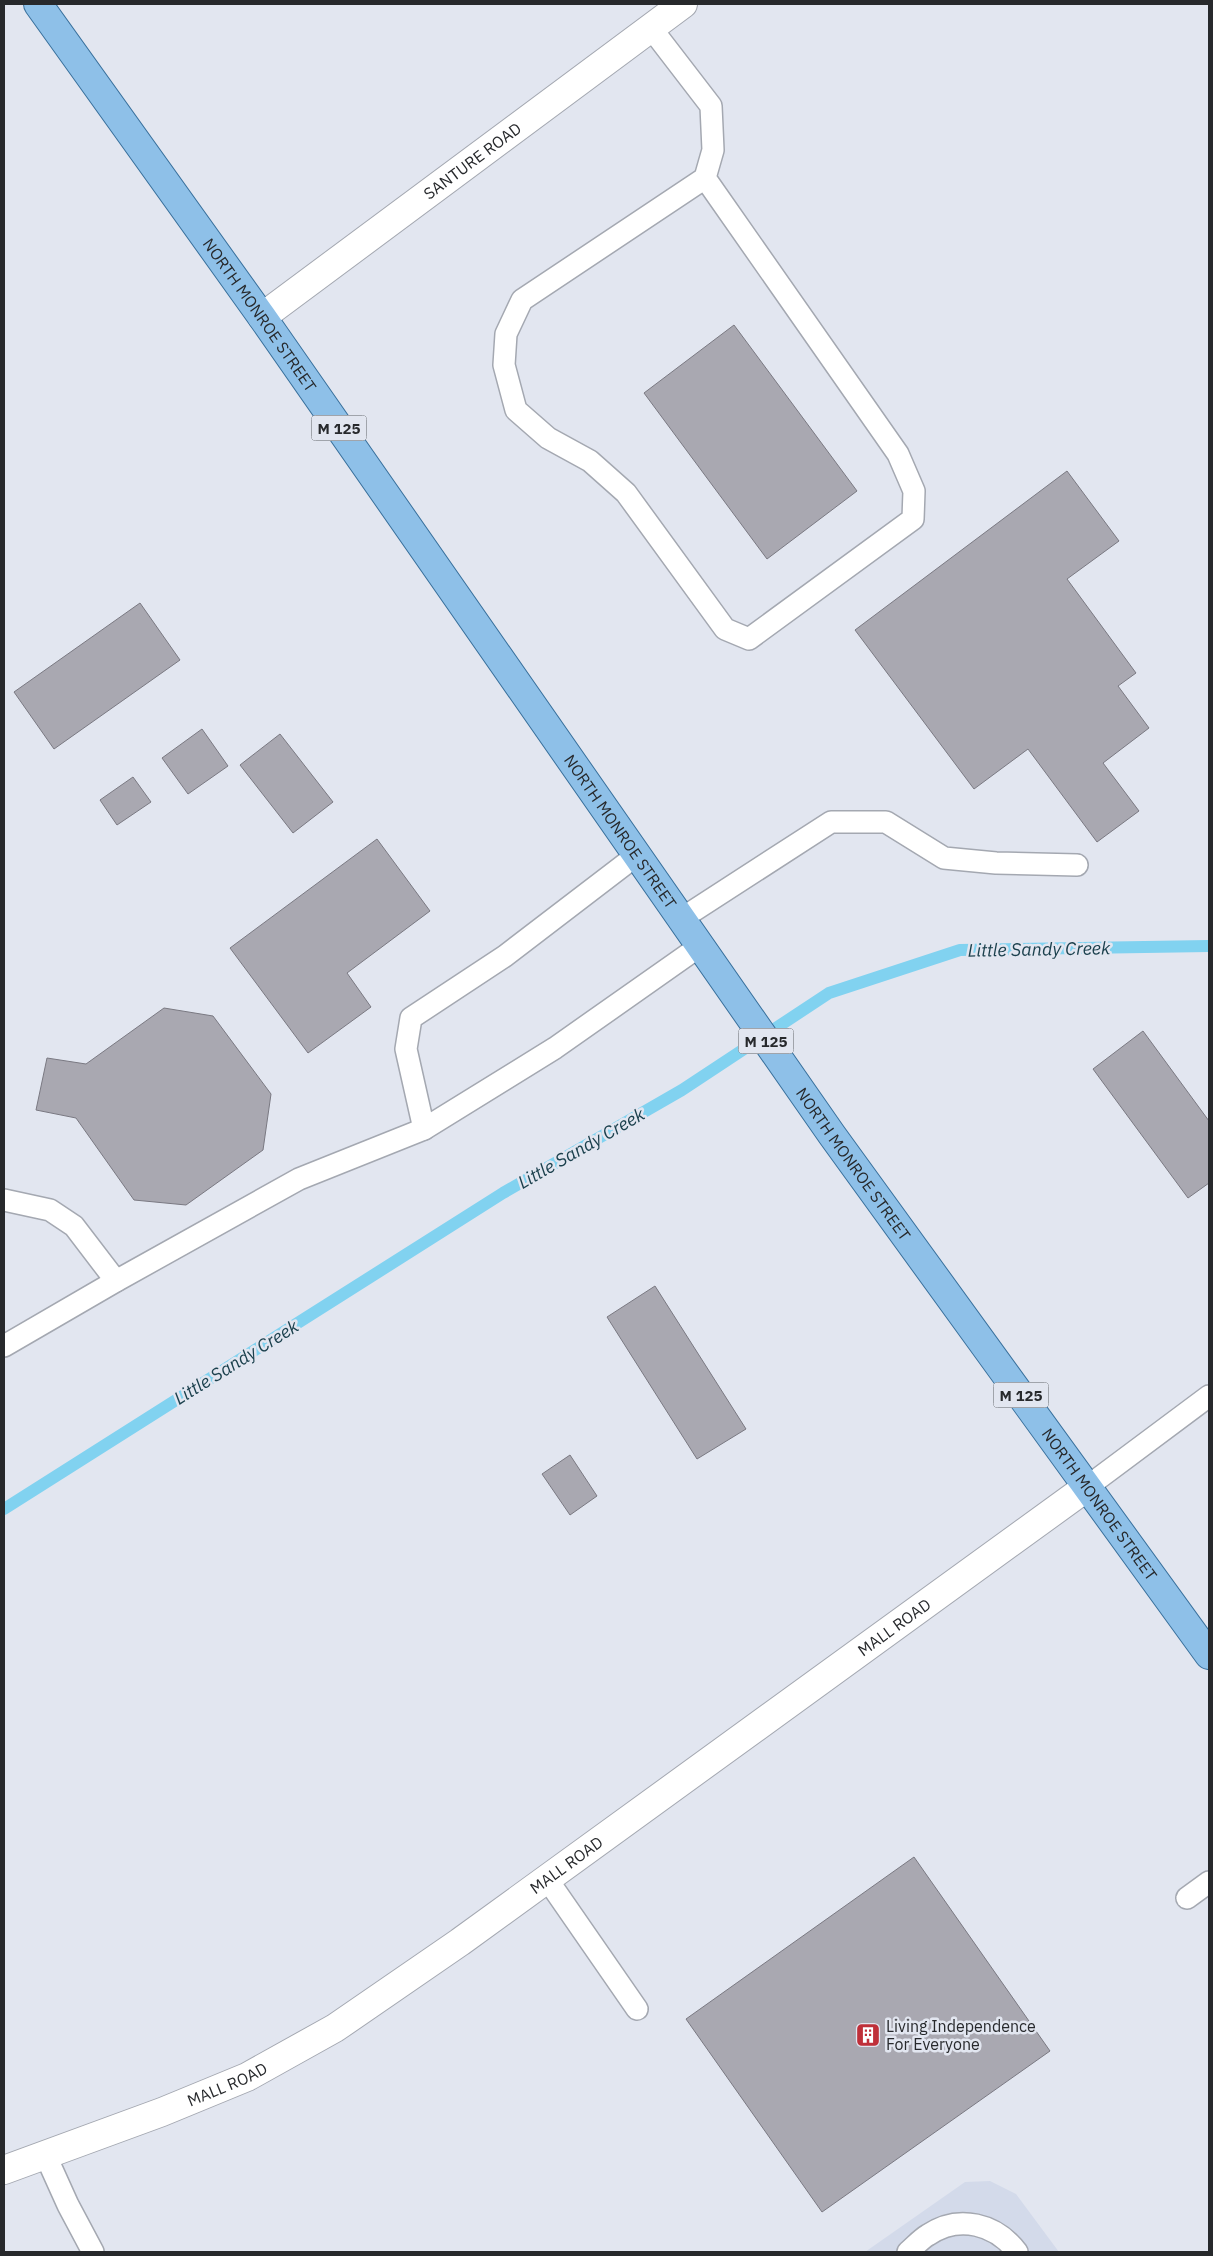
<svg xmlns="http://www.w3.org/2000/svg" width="1213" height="2256" viewBox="0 0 1213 2256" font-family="'IBM Plex Sans',sans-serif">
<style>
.built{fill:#d3daea}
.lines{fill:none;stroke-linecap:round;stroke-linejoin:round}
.stream{stroke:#81d2f0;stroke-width:12}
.building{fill:#a9a8b1;stroke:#7a7982}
.lane-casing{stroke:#a4a8b1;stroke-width:24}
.street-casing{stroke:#a4a8b1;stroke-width:30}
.secondary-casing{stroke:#a4a8b1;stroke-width:30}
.primary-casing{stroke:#39709c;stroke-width:30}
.lane{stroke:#fff;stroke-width:21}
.street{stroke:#fff;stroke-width:28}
.secondary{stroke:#fff;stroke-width:28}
.primary{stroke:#8ec0e8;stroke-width:28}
.labels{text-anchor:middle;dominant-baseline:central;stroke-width:5;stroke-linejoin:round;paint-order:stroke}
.shield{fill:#e2e6f0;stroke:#5f6267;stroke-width:1}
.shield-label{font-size:15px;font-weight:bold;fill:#27292c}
.street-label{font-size:16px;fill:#27292c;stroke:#e2e6f0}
.poi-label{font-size:16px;fill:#27292c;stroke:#e2e6f0;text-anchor:start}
.water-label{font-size:18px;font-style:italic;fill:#1b404d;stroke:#e2e6f0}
</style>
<rect width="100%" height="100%" fill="#e2e6f0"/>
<path class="built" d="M990 2181 1016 2194 1059 2252H865L965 2182Z"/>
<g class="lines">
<path class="stream" d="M4 1509 503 1193 682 1090 829 993 960 950 1209 946"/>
</g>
<g class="building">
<path d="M734 325 857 491 767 559 644 393Z"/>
<path d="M1067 471 1119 541 1067 579 1136 673 1118 686 1149 728 1103 763 1139 811 1097 842 1028 749 974 789 855 630Z"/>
<path d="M140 603 180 660 54 749 14 692Z"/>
<path d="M202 729 228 766 188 794 162 758Z"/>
<path d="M280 734 333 802 293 833 240 765Z"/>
<path d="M133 777 151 802 117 825 100 800Z"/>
<path d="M377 839 430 911 347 973 371 1007 308 1053 230 948Z"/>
<path d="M164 1008 213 1016 271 1094 263 1150 186 1205 134 1200 76 1118 36 1110 47 1058 86 1064Z"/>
<path d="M1143 1031 1209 1121V1183L1188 1198 1093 1069Z"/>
<path d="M655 1286 746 1429 697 1459 607 1317Z"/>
<path d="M570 1455 597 1496 570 1515 542 1474Z"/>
<path d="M914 1857 1050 2051 822 2212 686 2019Z"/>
</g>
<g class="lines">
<defs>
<g id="lane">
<path d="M651 28 711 106 713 150 705 178 522 300 506 334 504 365 516 410 548 438 590 461 626 493 725 629 749 639 913 519 914 491 898 454 705 178"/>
<path d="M681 919 831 822H886L944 858 996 863 1077 865"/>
<path d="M424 1129 406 1049 411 1018 505 956 637 855"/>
<path d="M4 1200 50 1210 74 1226 116 1281"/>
<path d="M4 1346 116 1281 299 1179 424 1129 555 1048 700 946"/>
<path d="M1087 1487 1209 1396"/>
<path d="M547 1879 637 2009"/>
<path d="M1187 1898 1209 1882"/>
<path d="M45 2154 68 2205 93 2252"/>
<path d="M908 2252C915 2246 921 2239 928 2235 959 2214 996 2224 1017 2252"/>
</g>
<g id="street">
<path id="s1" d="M262 317 683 4"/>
</g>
<g id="secondary">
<path id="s2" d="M4 2170 162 2112 247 2077 335 2028 460 1942 1087 1487"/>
</g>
<g id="primary">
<path id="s3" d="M38 4 262 317 832 1135 1209 1655"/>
</g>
</defs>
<use href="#lane" class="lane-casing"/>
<use href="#street" class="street-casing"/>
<use href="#secondary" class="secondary-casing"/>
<use href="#primary" class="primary-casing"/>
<use href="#lane" class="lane"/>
<use href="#street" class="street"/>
<use href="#secondary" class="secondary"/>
<use href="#primary" class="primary"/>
</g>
<defs>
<symbol id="building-square" viewBox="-11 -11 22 22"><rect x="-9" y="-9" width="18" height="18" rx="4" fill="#bf2f39" stroke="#e2e6f0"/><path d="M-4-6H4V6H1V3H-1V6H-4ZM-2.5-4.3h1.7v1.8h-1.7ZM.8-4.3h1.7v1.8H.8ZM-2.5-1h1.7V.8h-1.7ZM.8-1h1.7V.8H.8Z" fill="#fff"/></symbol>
</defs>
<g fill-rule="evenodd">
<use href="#building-square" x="854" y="2021" width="28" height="28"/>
</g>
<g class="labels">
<g class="shield">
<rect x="311.5" y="415.5" width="55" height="25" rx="4"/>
<rect x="738.5" y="1028.5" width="55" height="25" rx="4"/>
<rect x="993.5" y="1382.5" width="55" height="25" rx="4"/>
</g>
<g class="shield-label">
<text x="339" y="428">M 125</text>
<text x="766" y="1041">M 125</text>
<text x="1021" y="1395">M 125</text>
</g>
<g class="street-label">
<text stroke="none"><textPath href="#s1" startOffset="262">SANTURE ROAD</textPath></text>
<text stroke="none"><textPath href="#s3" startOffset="382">NORTH MONROE STREET</textPath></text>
<text stroke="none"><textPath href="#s3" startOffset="1012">NORTH MONROE STREET</textPath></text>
<text stroke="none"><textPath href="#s3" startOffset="1418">NORTH MONROE STREET</textPath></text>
<text stroke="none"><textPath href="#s3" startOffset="1838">NORTH MONROE STREET</textPath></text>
<text stroke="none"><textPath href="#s2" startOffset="1049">MALL ROAD</textPath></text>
<text stroke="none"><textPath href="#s2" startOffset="644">MALL ROAD</textPath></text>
<text stroke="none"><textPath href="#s2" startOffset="239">MALL ROAD</textPath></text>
</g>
<g class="poi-label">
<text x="886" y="2026">Living Independence<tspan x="886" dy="18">For Everyone</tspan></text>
</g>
<g class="water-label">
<text transform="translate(1039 949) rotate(-1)">Little Sandy Creek</text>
<text transform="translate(581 1148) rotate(-30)">Little Sandy Creek</text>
<text transform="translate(236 1362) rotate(-32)">Little Sandy Creek</text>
</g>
</g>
<rect width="1213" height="2256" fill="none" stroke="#27292c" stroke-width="10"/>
</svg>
